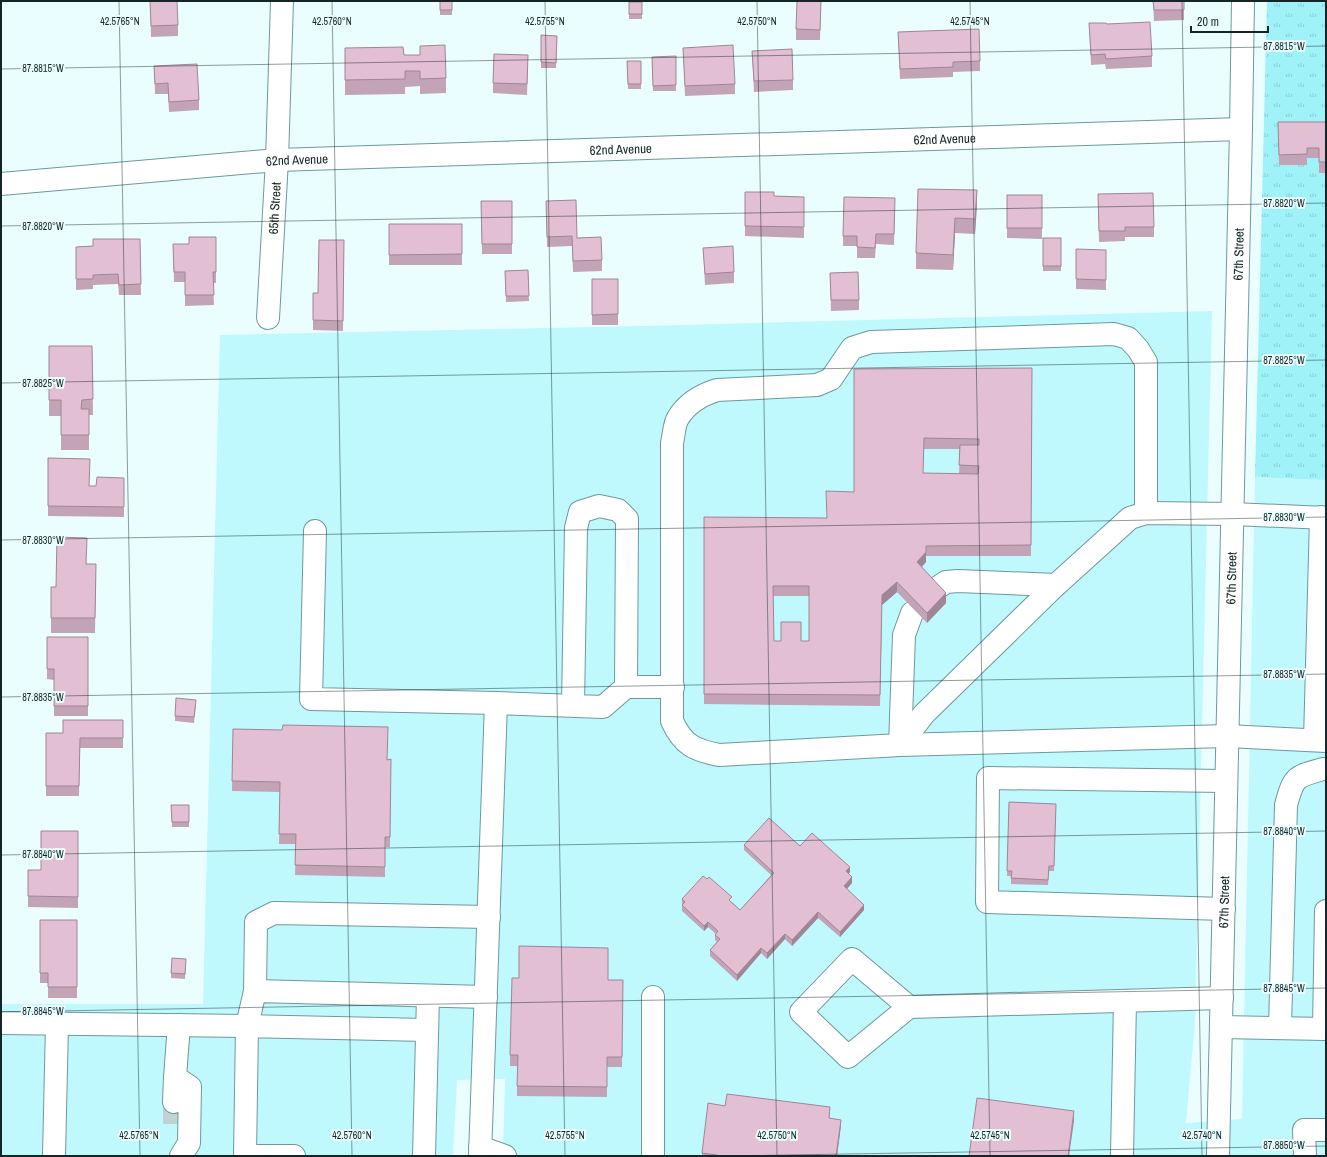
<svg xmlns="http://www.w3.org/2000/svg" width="1327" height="1157" viewBox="0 0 1327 1157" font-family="'Archivo Narrow',sans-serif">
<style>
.built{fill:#bff9fd}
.park{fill:url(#park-tufts)}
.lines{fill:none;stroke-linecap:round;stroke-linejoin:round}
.minor-tunnel{stroke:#c0d3d4;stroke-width:22;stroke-dasharray:22 11;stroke-linecap:butt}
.minor-casing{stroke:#6d999c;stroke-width:24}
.minor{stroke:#fff;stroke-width:22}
.wall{fill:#c3a4b6;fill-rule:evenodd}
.shaded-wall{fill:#9f8694}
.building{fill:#e3bfd4;stroke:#9f8694;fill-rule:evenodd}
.ticks{fill:none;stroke:#132526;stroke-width:1;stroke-opacity:0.45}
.labels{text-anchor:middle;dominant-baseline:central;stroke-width:4;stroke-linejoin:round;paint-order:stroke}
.street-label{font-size:13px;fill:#132526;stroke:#ebfeff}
.ticks-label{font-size:10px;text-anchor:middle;fill:#132526;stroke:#ebfeff;stroke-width:4;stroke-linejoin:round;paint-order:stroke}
</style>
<defs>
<pattern id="park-tufts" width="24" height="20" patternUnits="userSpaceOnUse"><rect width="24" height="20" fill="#9ff2f7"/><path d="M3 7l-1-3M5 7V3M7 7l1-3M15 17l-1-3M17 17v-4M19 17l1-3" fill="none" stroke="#88cfd4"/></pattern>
</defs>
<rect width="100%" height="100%" fill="#ebfeff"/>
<path class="built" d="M1212 311 1195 1022 1186 1123 1242 1119 1255 477 1326 480V1156H503L505 1079 457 1080 453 1156H1V1004H203L220 335 641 326Z"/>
<path class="park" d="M1267 1H1326V480L1255 477Z"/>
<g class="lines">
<path class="minor-tunnel" d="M174 1124V1102"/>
<defs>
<g id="minor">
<path id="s1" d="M1 184 277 160 1241 129"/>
<path id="s2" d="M268 318 277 160 282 1"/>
<path d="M1146 513V362L1138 349 1128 338 1114 334 871 342 852 348 831 379 817 385 717 390C701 395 687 403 678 418 674 424 674 435 672 443V721C683 745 694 750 719 755L900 745 1227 736 1326 741"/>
<path d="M315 531 311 699 496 703"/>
<path d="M937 588 946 582 958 581 1056 585"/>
<path d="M626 687H673"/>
<path d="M1315 740 1321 517"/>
<path d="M900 745 924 714 1056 585 1130 518 1146 513 1233 514 1326 518"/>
<path d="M900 745 904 635 912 613"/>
<path d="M1224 909 987 902 988 778 1226 781"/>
<path d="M255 991 256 922 274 913 489 917"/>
<path d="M653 997V1156"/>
<path d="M909 1007 852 959 801 1012 848 1057 909 1007 1222 998"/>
<path d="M1 1023 247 1026 255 991 486 997"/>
<path d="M179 1025 175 1077 190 1087 189 1143 181 1156"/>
<path d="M1221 1027 1326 1029"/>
<path d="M1280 1028 1286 805C1294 776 1295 777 1323 769H1326"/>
<path d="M1324 1029 1326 911"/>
<path d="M174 1102 175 1077"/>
<path d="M480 1147 505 1156"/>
<path d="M54 1156 57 1024"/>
<path d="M294 1156H245L247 1026 427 1030"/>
<path d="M424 1156 428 996"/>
<path d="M480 1156 496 703 603 707 626 687 627 519 618 510 599 506 580 512 576 528 573 706"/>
<path d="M1122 1156 1125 1001"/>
<path id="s3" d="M1218 1156 1241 129 1243 1"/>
<path d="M1305 1156 1304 1130H1326"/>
</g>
</defs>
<use href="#minor" class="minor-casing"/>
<use href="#minor" class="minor"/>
</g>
<g class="wall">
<path d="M150 1 178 25V36L151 37Z"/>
<rect x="440" y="1" width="12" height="14"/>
<path d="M821 1 820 40H796V29Z"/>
<path d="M1153 1H1184V20L1154 21Z"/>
<rect x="629" y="2" width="13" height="17"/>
<path d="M1089 23 1107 24 1152 56V67L1106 69 1105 64 1091 65Z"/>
<path d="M898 32 980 61V71L953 72V77L900 79Z"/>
<path d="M541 35 557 36 556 68H541Z"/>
<path d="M345 48 404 55 446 78V93L420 94V86L405 87V94L345 95Z"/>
<path d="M683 48 735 84V94L685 96Z"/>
<path d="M752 51 793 80V90L754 92Z"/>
<path d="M676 56V91H653L652 57Z"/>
<path d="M627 61H641V89H628Z"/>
<path d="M154 66 199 100V110L169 112 168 94H155Z"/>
<path d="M528 66 527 95 493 93V83Z"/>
<path d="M1278 122H1326V173H1319V158H1307V165H1279Z"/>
<path d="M977 190 975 234 955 233 953 270 916 269V253Z"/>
<path d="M745 192 774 196 804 197V238L745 236Z"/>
<path d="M1098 194 1154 227V237H1125V241L1099 242Z"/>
<path d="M1007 195H1042V239L1007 238Z"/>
<path d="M481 201H512V254H482Z"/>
<path d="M546 201 577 238 602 260V271L573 272 572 246 547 247Z"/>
<path d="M895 209 894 245 876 244 875 258H857V246H843V236Z"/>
<rect x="389" y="224" width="73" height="41"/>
<path d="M216 237V283H213L214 305 185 306V282H174L173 244H189Z"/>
<rect x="1043" y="238" width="18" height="33"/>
<path d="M140 239 141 295H119L118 284 93 285V289L76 290V247L93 246Z"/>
<path d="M344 240 343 331 313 330V293H318Z"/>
<path d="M703 248 734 272V283L705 285Z"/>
<path d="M1106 250V290L1076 289V279Z"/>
<path d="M528 270 529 301 506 302 505 271Z"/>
<path d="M830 273 859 300V310L831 311Z"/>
<rect x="592" y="279" width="26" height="46"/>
<path d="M49 346H92L93 415H89V450H61V416H49Z"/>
<path d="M1032 368 1031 556H926V562L922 567 946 603 927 623 897 592 882 605 880 706 704 704V517L826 518 854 492V369ZM924 449H960L959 474 923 473ZM773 596H809V641H774Z"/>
<path d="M48 458 90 486H96L124 478V517L48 516Z"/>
<path d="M86 564H96L95 633H51V618L56 587Z"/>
<path d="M47 637H88V716H54V680L47 679Z"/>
<path d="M196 705 194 723 175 721V716Z"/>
<path d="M123 720V748H80L79 796H46V733H63Z"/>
<path d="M233 729 387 760 391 759 390 847H385V877L295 875 296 844H279L280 792 232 791Z"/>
<path d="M1009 802 1056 804 1054 871H1049L1048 885 1011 884V876H1007Z"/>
<path d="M171 805H189V827H172Z"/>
<path d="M78 831V908L28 907V870H41Z"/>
<path d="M744 845 800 846 850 872 848 874 852 883 847 889 864 910 840 937 818 918 792 946 785 939 767 959 761 953 737 981 710 956V950L717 942 715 940V935L716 934 708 927 704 931 682 911V899L732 902 740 910 771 875 744 850Z"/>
<path d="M40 920H77V998H48V983H40Z"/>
<path d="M186 964 185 979 171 978V973Z"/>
<path d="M608 980 623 990 622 1067H607V1097L517 1096V1066H510V1055Z"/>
<path d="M725 1106 830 1112 829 1118 841 1125 837 1156H702V1153Z"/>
</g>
<g class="shaded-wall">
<path d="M977 190V206L975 234V219Z"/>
<path d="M955 218V233L953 270V255Z"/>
<path d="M926 552V562L917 572V562Z"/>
<path d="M897 582V592L882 605 880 706 882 595Z"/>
<path d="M946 593V603L927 623V613Z"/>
<path d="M850 867V872L846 877V871Z"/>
<path d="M852 877V883L844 892V886Z"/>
<path d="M864 905V910L840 937V932Z"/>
<path d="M818 912V918L792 946V940Z"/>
<path d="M708 922V927L704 931V926Z"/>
<path d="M785 934V939L767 959V953Z"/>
<path d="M761 948V953L737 981V975Z"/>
<path d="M1074 1111V1121L1069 1156H1068Z"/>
<path d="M841 1120V1125L837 1156H836Z"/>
</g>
<g class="building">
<path d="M150 1H177L178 25 151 26Z"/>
<rect x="440" y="1" width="12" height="9"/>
<path d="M797 1H821L820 30 796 29Z"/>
<path d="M1153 1H1184V10H1154Z"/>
<rect x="629" y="2" width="13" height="12"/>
<path d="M1150 22 1152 56 1106 59 1105 54 1091 55 1089 23H1106L1107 24Z"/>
<path d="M979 29 980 61 953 62V67L900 69 898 32Z"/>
<path d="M541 35 557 36 556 63 541 62Z"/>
<path d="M445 45 446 78 420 79V71H405V79L345 80V48L403 47 404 55H420V46Z"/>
<path d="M733 45 735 84 685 86 683 48Z"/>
<path d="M792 49 793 80 754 81 752 51Z"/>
<path d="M494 54 528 55 527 84 493 83Z"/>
<path d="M676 56V85L653 86 652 57Z"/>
<path d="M627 61H641V84H628Z"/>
<path d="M197 64 199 100 169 102 168 83 155 84 154 66Z"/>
<path d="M1278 122H1326V162H1319V148H1307V154L1279 155Z"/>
<path d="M918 189 977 190 975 219 955 218 953 255 916 253Z"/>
<path d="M745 192H774V196L804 197V227L745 226Z"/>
<path d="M1153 193 1154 227H1125V231H1099L1098 194Z"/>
<rect x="1007" y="195" width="35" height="33"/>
<path d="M844 197 895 198 894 234H876L875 248 857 247V236H843Z"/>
<path d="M576 200 577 238 601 237 602 260 573 261 572 236 547 237 546 201Z"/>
<path d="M481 201H512V244H482Z"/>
<path d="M389 224H462V254L389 255Z"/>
<path d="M189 237H216V272H213L214 295H185V272H174L173 244H189Z"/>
<rect x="1043" y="238" width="18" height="28"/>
<path d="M93 239H140L141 284 119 285 118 274 93 275V279H76V247L93 246Z"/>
<path d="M319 240H344L343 321 313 320V293H318Z"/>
<path d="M733 246 734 272 705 274 703 248Z"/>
<path d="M1076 249 1106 250V280L1076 279Z"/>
<path d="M528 270 529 296H506L505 271Z"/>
<path d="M858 272 859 300H831L830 273Z"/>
<path d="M592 279H618V314L592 315Z"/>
<path d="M49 346H92L93 399 82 400 81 409H89V435H61V400H49Z"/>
<path d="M1032 368 1031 545 926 546V552L917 562 946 593 927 613 897 582 882 595 880 695 704 694V517L827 518 826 491 854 492V369ZM924 438 979 439V445H960L959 465 979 466 978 474 923 473ZM773 586H809V641H801V622H781V641H774Z"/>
<path d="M48 458 90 459 89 486H96L97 477 124 478V507L48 506Z"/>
<path d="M57 537 87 538 86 564H96L95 618H51V587H56Z"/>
<path d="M47 637H88V706H54V669H47Z"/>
<path d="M176 698 196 700 194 717 175 716Z"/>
<path d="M63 720H123V738H80L79 786H46V733H63Z"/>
<path d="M283 725 388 727 387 760 391 759 390 837H385V867L295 865 296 834H279L280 782 232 781 233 729 282 730Z"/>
<path d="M1009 802 1056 804 1054 866H1049L1048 880 1011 878 1012 871H1007Z"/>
<path d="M171 805H189V822H172Z"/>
<path d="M769 818 800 846 812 833 850 867 846 871 852 877 844 886 864 905 840 932 818 912 792 940 785 934 767 953 761 948 737 975 710 950 720 939 715 935 718 931 708 922 704 926 682 905 685 902 682 899 703 876 707 879 709 877 732 897 729 900 740 910 774 873 744 845Z"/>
<path d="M41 831H78V897L28 896V870H41Z"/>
<path d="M40 920H77V987H48V973H40Z"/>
<path d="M519 946 608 948V980H623L622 1057H607V1087L517 1086 518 1055H510L512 978H519Z"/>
<path d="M172 958 186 959 185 974 171 973Z"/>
<path d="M727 1094 830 1107 829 1118 841 1120 836 1156H717V1155L702 1153 708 1103 725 1106Z"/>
<path d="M977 1098 1074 1111 1068 1156H969Z"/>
</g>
<path class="ticks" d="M119 1 140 1156M332 1 352 1156M545 1 565 1156M757 1 777 1156M970 1 990 1156M1182 1 1202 1156M1 69 1326 46M1 226 1326 203M1 383 1326 360M1 540 1326 517M1 697 1326 674M1 855 1326 831M1 1012 1326 988M728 1156 1326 1146"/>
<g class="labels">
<g class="street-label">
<text stroke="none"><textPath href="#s1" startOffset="945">62nd Avenue</textPath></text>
<text stroke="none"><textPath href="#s1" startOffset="621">62nd Avenue</textPath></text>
<text stroke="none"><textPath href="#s1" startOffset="297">62nd Avenue</textPath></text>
<text stroke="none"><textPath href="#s2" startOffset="110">65th Street</textPath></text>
<text stroke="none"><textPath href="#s3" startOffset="902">67th Street</textPath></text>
<text stroke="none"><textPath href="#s3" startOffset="578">67th Street</textPath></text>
<text stroke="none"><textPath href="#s3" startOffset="254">67th Street</textPath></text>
</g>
</g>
<g class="ticks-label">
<text x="120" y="25">42.5765°N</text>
<text x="332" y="25">42.5760°N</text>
<text x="545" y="25">42.5755°N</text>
<text x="757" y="25">42.5750°N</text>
<text x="970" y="25">42.5745°N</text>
<text x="1284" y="50">87.8815°W</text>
<text x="43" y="72">87.8815°W</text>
<text x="1284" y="207">87.8820°W</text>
<text x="43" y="230">87.8820°W</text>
<text x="1284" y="364">87.8825°W</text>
<text x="43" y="387">87.8825°W</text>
<text x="1284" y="521">87.8830°W</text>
<text x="43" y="544">87.8830°W</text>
<text x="1284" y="678">87.8835°W</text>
<text x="43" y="701">87.8835°W</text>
<text x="1284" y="835">87.8840°W</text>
<text x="43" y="858">87.8840°W</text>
<text x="1284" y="992">87.8845°W</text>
<text x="43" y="1015">87.8845°W</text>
<text x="139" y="1139">42.5765°N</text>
<text x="352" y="1139">42.5760°N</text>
<text x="565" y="1139">42.5755°N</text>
<text x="777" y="1139">42.5750°N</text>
<text x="990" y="1139">42.5745°N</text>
<text x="1202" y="1139">42.5740°N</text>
<text x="1284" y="1149">87.8850°W</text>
</g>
<rect width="1327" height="1157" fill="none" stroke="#132526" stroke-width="4"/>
<path d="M1191 26v6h77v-6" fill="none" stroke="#132526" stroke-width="2"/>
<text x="1197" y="26" font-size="12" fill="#132526" stroke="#ebfeff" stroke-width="3" paint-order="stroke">20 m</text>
</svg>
